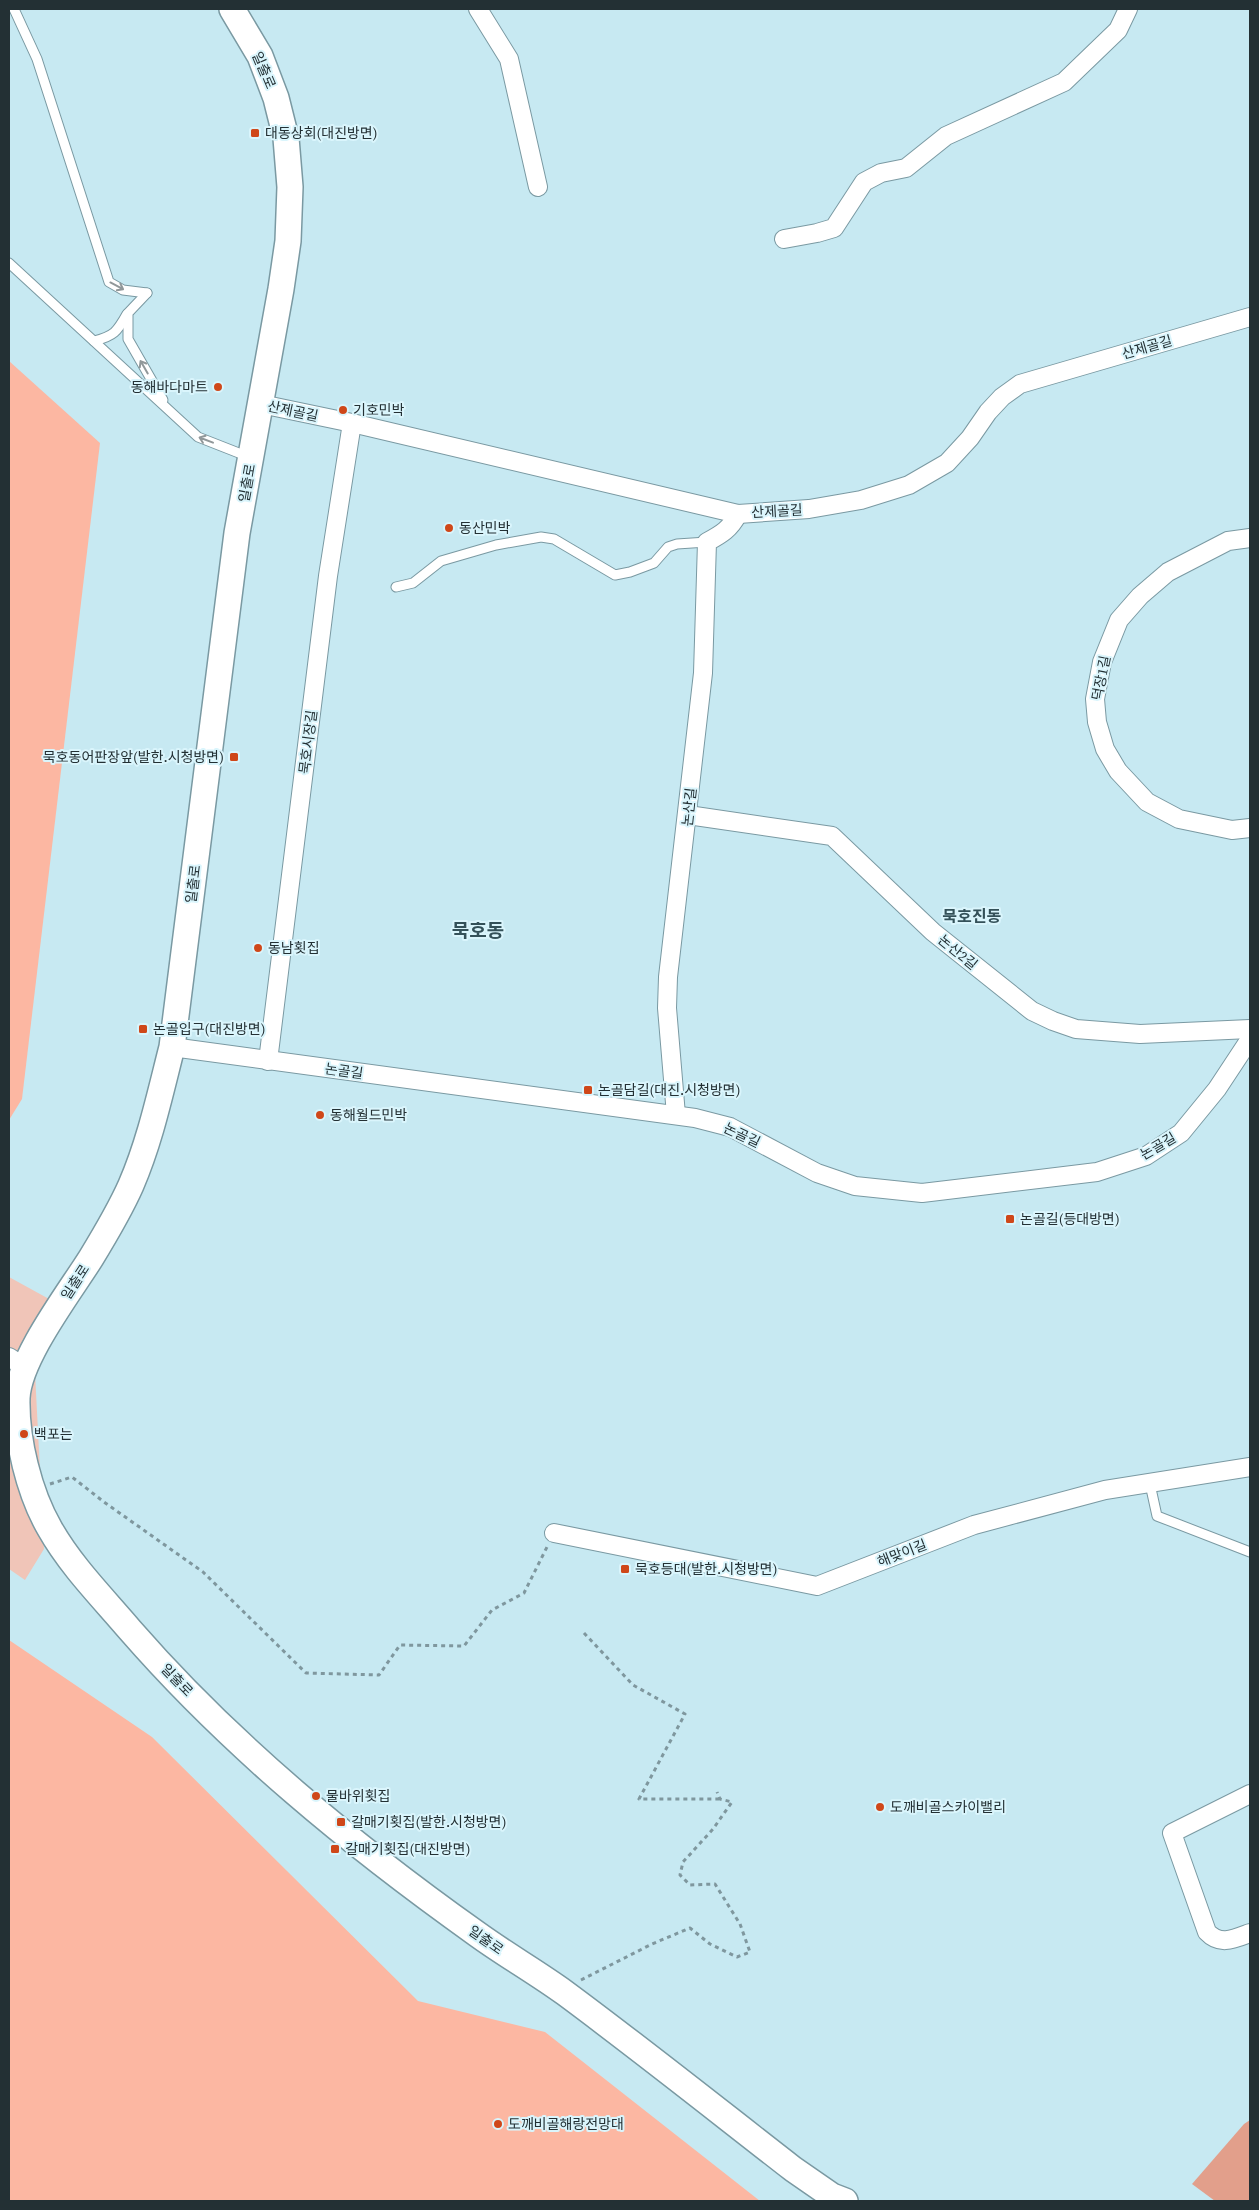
<svg xmlns="http://www.w3.org/2000/svg" width="1259" height="2210" viewBox="0 0 1259 2210" font-family="'Source Serif 4','Noto Sans KR',serif">
<style>
.green{fill:#f0c5b8}
.forest{fill:#e29f8b}
.water{fill:#fcb7a2}
.lines{fill:none;stroke-linecap:round;stroke-linejoin:round}
.lane-casing{stroke:#7a99a2;stroke-width:11}
.street-casing{stroke:#7a99a2;stroke-width:20}
.secondary-casing{stroke:#7a99a2;stroke-width:28}
.path{stroke:#7f979e;stroke-width:3;stroke-dasharray:4 4;stroke-linecap:butt}
.lane{stroke:#fff;stroke-width:9}
.street{stroke:#fff;stroke-width:18}
.secondary{stroke:#fff;stroke-width:25}
.oneway{stroke:#91989a}
.poi-dot{fill:#cf4719;stroke:#daf5fc;stroke-width:2}
.labels{text-anchor:middle;dominant-baseline:central;stroke-width:4;stroke-linejoin:round;paint-order:stroke}
.street-label{font-size:14px;fill:#233034;stroke:#daf5fc}
.poi-label{font-size:14px;fill:#233034;stroke:#daf5fc;text-anchor:start}
.quarter-label{font-size:16px;font-weight:bold;fill:#345159;stroke:#daf5fc}
.district-label{font-size:19px;font-weight:bold;fill:#345159;stroke:#daf5fc}
</style>
<rect width="100%" height="100%" fill="#c7e9f2"/>
<path class="green" d="M9 1277 60 1305 34 1353 44 1549 25 1580 9 1569Z"/>
<path class="forest" d="M1250 2120V2201H1215L1192 2184 1244 2124Z"/>
<g class="water">
<path d="M9 361 100 443 22 1099 9 1120Z"/>
<path d="M9 1640 152 1737 418 2001 545 2032 760 2201H9Z"/>
</g>
<g class="lines">
<defs>
<g id="lane">
<path d="M14 9 37 59 109 282 123 290 147 293"/>
<path d="M9 263 198 437 249 457"/>
<path d="M147 293 128 313V339L163 400"/>
<path d="M94 341C114 336 117 332 127 314"/>
<path d="M396 587 413 583 441 561 496 545 541 537 554 539 615 575 630 572 654 563 668 547 677 544 707 542"/>
<path d="M1150 1484 1157 1516 1250 1552"/>
</g>
<g id="street">
<path d="M478 9 509 59 538 187"/>
<path d="M784 239 817 233 834 228 864 182 881 173 906 168 946 136 1064 82 1118 30 1128 9"/>
<path d="M261 404 352 423 738 514 809 509 861 500 909 485 947 463 970 438 988 412 1002 397 1020 384 1250 317"/>
<path d="M1250 538 1228 541 1168 572 1140 596 1119 620 1102 662 1095 699 1097 722 1105 749 1118 771 1147 802 1179 819 1232 830 1250 828"/>
<path d="M688 815 832 836 933 932 1032 1011 1053 1021 1076 1029 1140 1034 1250 1029"/>
<path d="M172 1047 695 1118 730 1127 817 1173 855 1186 922 1193 1097 1172 1146 1156 1181 1133 1217 1089 1250 1039"/>
<path d="M268 1061 328 576 352 423"/>
<path d="M676 1115 667 1008 668 977 703 673 707 542C722 534 730 529 738 514"/>
<path d="M9 1357 24 1367"/>
<path d="M554 1533 817 1586 974 1525 1105 1490 1250 1467"/>
<path d="M1250 1794 1172 1833 1207 1932C1220 1946 1234 1939 1250 1933"/>
</g>
<path id="secondary" d="M232 9 260 56 276 98 286 138 290 187 288 241 281 289 237 533 172 1047C160 1094 150 1141 131 1185 120 1210 105 1235 91 1258 69 1293 19 1358 17 1398 16 1439 29 1493 50 1529 71 1566 102 1597 130 1630 231 1746 352 1845 477 1934 506 1955 536 1972 565 1993 642 2050 717 2110 793 2169L832 2196 845 2201"/>
</defs>
<use href="#lane" class="lane-casing"/>
<use href="#street" class="street-casing"/>
<use href="#secondary" class="secondary-casing"/>
<g class="path">
<path d="M50 1484 72 1477 104 1502 203 1572 306 1673 379 1675 400 1645 464 1646 492 1610 524 1593 547 1547"/>
<path d="M584 1633 633 1685 685 1714 639 1799H720"/>
<path d="M581 1980 652 1944 690 1928 710 1944 737 1957 750 1952 740 1924 715 1884 690 1885 680 1875 683 1862 713 1829 732 1802 720 1799 717 1792"/>
</g>
<use href="#lane" class="lane"/>
<use href="#street" class="street"/>
<use href="#secondary" class="secondary"/>
</g>
<defs><path id="oneway-shaft" d="M-6 0H5M1.5-3L5.5 0L1.5 3" fill="none" stroke-width="1.6" stroke-linecap="round" stroke-linejoin="round" transform="scale(1.25)"/></defs>
<g class="oneway">
<use href="#oneway-shaft" transform="translate(117 286) rotate(28)"/>
<use href="#oneway-shaft" transform="translate(144 367) rotate(-120)"/>
<use href="#oneway-shaft" transform="translate(206 440) rotate(-159)"/>
</g>
<g class="poi-dot">
<rect x="250" y="128" width="10" height="10" rx="2.5"/>
<circle cx="218" cy="387" r="5"/>
<circle cx="343" cy="410" r="5"/>
<circle cx="449" cy="528" r="5"/>
<rect x="229" y="752" width="10" height="10" rx="2.5"/>
<circle cx="258" cy="948" r="5"/>
<rect x="138" y="1024" width="10" height="10" rx="2.5"/>
<rect x="583" y="1085" width="10" height="10" rx="2.5"/>
<circle cx="320" cy="1115" r="5"/>
<rect x="1005" y="1214" width="10" height="10" rx="2.5"/>
<circle cx="24" cy="1434" r="5"/>
<rect x="620" y="1564" width="10" height="10" rx="2.5"/>
<circle cx="316" cy="1796" r="5"/>
<circle cx="880" cy="1807" r="5"/>
<rect x="336" y="1817" width="10" height="10" rx="2.5"/>
<rect x="330" y="1844" width="10" height="10" rx="2.5"/>
<circle cx="498" cy="2124" r="5"/>
</g>
<g class="labels">
<g class="street-label">
<text transform="translate(264 70) rotate(67)">일출로</text>
<text transform="translate(1147 347) rotate(-16)">산제골길</text>
<text transform="translate(293 411) rotate(12)">산제골길</text>
<text transform="translate(247 483) rotate(-80)">일출로</text>
<text transform="translate(777 511) rotate(-3)">산제골길</text>
<text transform="translate(1101 678) rotate(-79)">덕장1길</text>
<text transform="translate(308 742) rotate(-83)">묵호시장길</text>
<text transform="translate(689 807) rotate(-84)">논산길</text>
<text transform="translate(193 884) rotate(-83)">일출로</text>
<text transform="translate(958 952) rotate(39)">논산2길</text>
<text transform="translate(344 1071) rotate(8)">논골길</text>
<text transform="translate(742 1135) rotate(25)">논골길</text>
<text transform="translate(1158 1146) rotate(-30)">논골길</text>
<text transform="translate(75 1282) rotate(-57)">일출로</text>
<text transform="translate(902 1553) rotate(-21)">해맞이길</text>
<text transform="translate(177 1680) rotate(46)">일출로</text>
<text transform="translate(486 1940) rotate(35)">일출로</text>
</g>
<g class="poi-label">
<text x="265" y="133">대동상회(대진방면)</text>
<text x="208" y="387" text-anchor="end">동해바다마트</text>
<text x="353" y="410">기호민박</text>
<text x="459" y="528">동산민박</text>
<text x="224" y="757" text-anchor="end">묵호동어판장앞(발한.시청방면)</text>
<text x="268" y="948">동남횟집</text>
<text x="153" y="1029">논골입구(대진방면)</text>
<text x="598" y="1090">논골담길(대진.시청방면)</text>
<text x="330" y="1115">동해월드민박</text>
<text x="1020" y="1219">논골길(등대방면)</text>
<text x="34" y="1434">백포는</text>
<text x="635" y="1569">묵호등대(발한.시청방면)</text>
<text x="326" y="1796">물바위횟집</text>
<text x="890" y="1807">도깨비골스카이밸리</text>
<text x="351" y="1822">갈매기횟집(발한.시청방면)</text>
<text x="345" y="1849">갈매기횟집(대진방면)</text>
<text x="508" y="2124">도깨비골해랑전망대</text>
</g>
<g class="quarter-label">
<text x="972" y="916">묵호진동</text>
</g>
<g class="district-label">
<text x="478" y="930">묵호동</text>
</g>
</g>
<rect width="1259" height="2210" fill="none" stroke="#233034" stroke-width="20"/>
</svg>
